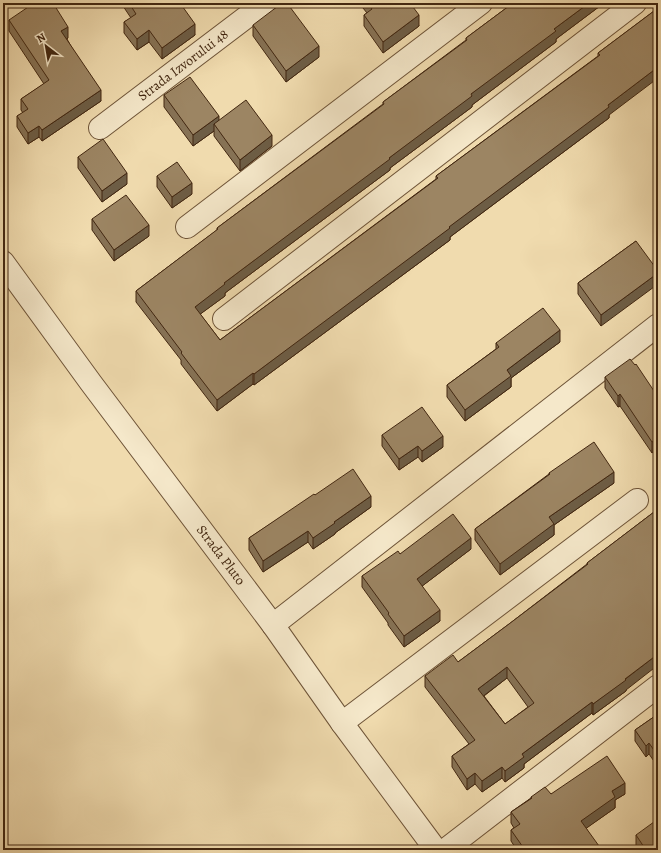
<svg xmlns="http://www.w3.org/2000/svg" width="661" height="853" viewBox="0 0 661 853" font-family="Alegreya,serif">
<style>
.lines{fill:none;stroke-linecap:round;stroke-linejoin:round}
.minor-casing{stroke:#6e5438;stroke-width:24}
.minor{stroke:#f5e8ca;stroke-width:22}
.wall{fill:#867255;stroke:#422711;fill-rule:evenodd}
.shaded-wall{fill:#6d5d45;stroke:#422711}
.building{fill:#9c8563;stroke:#422711;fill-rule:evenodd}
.labels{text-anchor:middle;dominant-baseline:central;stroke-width:3.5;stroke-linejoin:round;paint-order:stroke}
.street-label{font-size:14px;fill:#422711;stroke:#f5e8ca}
</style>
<rect width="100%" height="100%" fill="#f0dbae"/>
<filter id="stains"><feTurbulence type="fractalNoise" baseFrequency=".005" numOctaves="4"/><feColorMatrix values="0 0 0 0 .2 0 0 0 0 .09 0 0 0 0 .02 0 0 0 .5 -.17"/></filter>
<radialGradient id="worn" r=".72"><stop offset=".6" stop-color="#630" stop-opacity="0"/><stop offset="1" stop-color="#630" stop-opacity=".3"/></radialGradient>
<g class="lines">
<defs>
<g id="minor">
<path d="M100 128 265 3"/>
<path d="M187 227 481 3"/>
<path d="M3 262 91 383 273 625 342 723 436 850"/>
<path d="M224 319 635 3"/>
<path d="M273 625 658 325"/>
<path d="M342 723 637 500"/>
<path d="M445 850 658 686"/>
</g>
</defs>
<use href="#minor" class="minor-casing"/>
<use href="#minor" class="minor"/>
</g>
<g class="wall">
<path d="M121 3H180L195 35 162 59 149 42 137 50 124 33V22L131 18Z"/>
<path d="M359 3H410L419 26 383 53 364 26V15L367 13Z"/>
<path d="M513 3H604L556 39V42L472 105V107L390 168V170L359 193 225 293V296L200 314 220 340 436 179V176L598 56V53L658 8 609 115V118L450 237V240L254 385 253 384 217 411 181 364V360L136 302V291L217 230V228L383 104V102L466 40V38Z"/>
<path d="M9 20 68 38 67 39 101 101 42 141 39 137 28 144 17 127V116L23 113 21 110V99L44 84 9 31Z"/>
<path d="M253 25 319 57 286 82 253 36Z"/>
<path d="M164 95 219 121 272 146 240 171 214 136V131L193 146 164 107Z"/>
<path d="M78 157 127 184 102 202 78 168Z"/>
<path d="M157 176 192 194 172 208 157 187Z"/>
<path d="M92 219 149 236 114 261 92 230Z"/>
<path d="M636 241 601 326 578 294V283Z"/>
<path d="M560 342 511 378V387L465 421 447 397V385L496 349V343Z"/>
<path d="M605 377 658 397 652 453 620 406 618 407 605 388Z"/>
<path d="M382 435 443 447 422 462 418 457 399 470 382 446Z"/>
<path d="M549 473 614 483 554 525V535L500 575 475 540V529L549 474Z"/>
<path d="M315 495 371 507 335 533V534L313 549 308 542 263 572 249 550V538Z"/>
<path d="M654 512 626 691 593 715 592 713 524 764V768L505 782 502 778 482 792 475 784 467 790 452 767V756L469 744 425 687V676L458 662 509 624 587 564V563ZM507 678 528 707 505 724 484 696Z"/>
<path d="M471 549 422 586 440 621 404 647 388 625V623L362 587V576L400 554Z"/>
<path d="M658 714V767L649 754 646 757 635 741V730Z"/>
<path d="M551 794H625L615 800V808L586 828 599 850H517L511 841V830L514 828 511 823V812L531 798V797Z"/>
<path d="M636 835 658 850H638L636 846Z"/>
</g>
<g class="shaded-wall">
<path d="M589 3H604L556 39V42L472 105V107L390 168V170L359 193 225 293V296L195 318V307L224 283 389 158 554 29Z"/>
<path d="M419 15V26L383 53V42Z"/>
<path d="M195 24V35L162 59V48Z"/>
<path d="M68 27V38L61 42V31Z"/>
<path d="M149 30V42L137 50V39Z"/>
<path d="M319 46V57L286 82V71Z"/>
<path d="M658 67V78L609 115V118L494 204 450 237V240L254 385V374Z"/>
<path d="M101 90V101L42 141V130Z"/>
<path d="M219 116V127L214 124V131L193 146V135Z"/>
<path d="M39 126V137L28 144V133Z"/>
<path d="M272 135V146L240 171V160Z"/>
<path d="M127 173V184L102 202V191Z"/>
<path d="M192 183V194L172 208V197Z"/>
<path d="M149 225V236L114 261V250Z"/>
<path d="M658 273V284L601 326V315Z"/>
<path d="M560 330V342L511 378V387L465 421V410L507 370Z"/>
<path d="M253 373V384L217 411V400Z"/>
<path d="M620 394V406L618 407V396Z"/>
<path d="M443 436V447L422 462V451Z"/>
<path d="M658 438V449L652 453V442Z"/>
<path d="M418 446V457L399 470V459Z"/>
<path d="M614 472V483L554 525V535L500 575V564L549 517Z"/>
<path d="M371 496V507L335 533V534L313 549V538L334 522Z"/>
<path d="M308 531V542L263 572V561Z"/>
<path d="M471 538V549L417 590V579Z"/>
<path d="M440 610V621L404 647V636Z"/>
<path d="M658 654V665L626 690V691L593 715V704Z"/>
<path d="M507 667V678L478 700V689Z"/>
<path d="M592 702V713L524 764V768L505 782V771L522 754Z"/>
<path d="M649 743V754L646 757V746Z"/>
<path d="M502 767V778L482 792V781Z"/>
<path d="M475 773V784L467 790V779Z"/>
<path d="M625 783V794L615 800V808L581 832V821L612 791Z"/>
</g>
<g class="building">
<path d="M34 3H53L68 27 61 31 101 90 42 130 39 126 28 133 17 116 28 109 21 99 49 80 9 20Z"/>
<path d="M129 3H180L195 24 162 48 149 30 137 39 124 22 136 14Z"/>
<path d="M282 3H287L319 46 286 71 253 25Z"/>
<path d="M368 3H410L419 15 383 42 364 15 372 9Z"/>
<path d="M513 3H589L554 29 556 31 471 94 472 96 389 158 390 159 359 182 224 283 225 284 195 307 220 340 438 178 436 176 600 55 598 53 658 8V67L608 105 609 107 449 227 450 228 254 374 253 373 217 400 181 353 182 352 136 291 218 229 217 228 384 104 383 102 467 40 466 38Z"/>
<path d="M190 77 219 116 193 135 164 95Z"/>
<path d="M246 100 272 135 240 160 214 124Z"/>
<path d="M103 139 127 173 102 191 78 157Z"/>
<path d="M177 162 192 183 172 197 157 176Z"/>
<path d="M126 195 149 225 114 250 92 219Z"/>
<path d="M636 241 658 271V273L601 315 578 283Z"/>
<path d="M543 308 560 330 507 370 511 376 465 410 447 385 499 347 496 343Z"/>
<path d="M630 359 635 365 636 364 658 397V438L652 442 620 394 618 396 605 377Z"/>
<path d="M422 407 443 436 422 451 418 446 399 459 382 435Z"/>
<path d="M594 442 614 472 549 517 554 524 500 564 475 529 550 474 549 473Z"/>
<path d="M353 469 371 496 334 522 335 523 313 538 308 531 263 561 249 538 314 494 315 495Z"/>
<path d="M654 512 658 517V654L625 679 626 680 593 704 592 702 522 754 524 757 505 771 502 767 482 781 475 773 467 779 452 756 475 740 425 676 453 655 458 662 509 624 588 564 587 563ZM507 667 534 703 505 724 478 689Z"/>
<path d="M453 514 471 538 417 579 440 610 404 636 388 614 389 613 362 576 398 551 400 554Z"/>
<path d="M658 714V756L649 743 646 746 635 730Z"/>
<path d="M607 756 625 783 612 791 615 797 581 821 599 846 596 848 598 850H525L511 830 520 824 511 812 532 798 531 797 545 787 551 794Z"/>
<path d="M658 819V850H646L636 835Z"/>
</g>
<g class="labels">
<g class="street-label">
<text transform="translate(183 65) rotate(-37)">Strada Izvorului 48</text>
<text transform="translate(221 555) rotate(53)">Strada Pluto</text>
</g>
</g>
<rect width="661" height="853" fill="none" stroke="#f0dbae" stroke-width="16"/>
<rect x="4" y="4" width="653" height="845" fill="none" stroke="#422711" stroke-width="2"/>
<rect x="8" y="8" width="645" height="837" fill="none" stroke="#422711"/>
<g transform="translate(46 46) rotate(329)" stroke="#f5e8ca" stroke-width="3" paint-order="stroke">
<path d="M0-3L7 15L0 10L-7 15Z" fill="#422711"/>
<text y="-6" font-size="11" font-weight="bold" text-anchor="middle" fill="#422711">N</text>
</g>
<rect width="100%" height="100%" filter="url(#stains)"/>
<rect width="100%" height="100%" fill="url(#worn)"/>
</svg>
